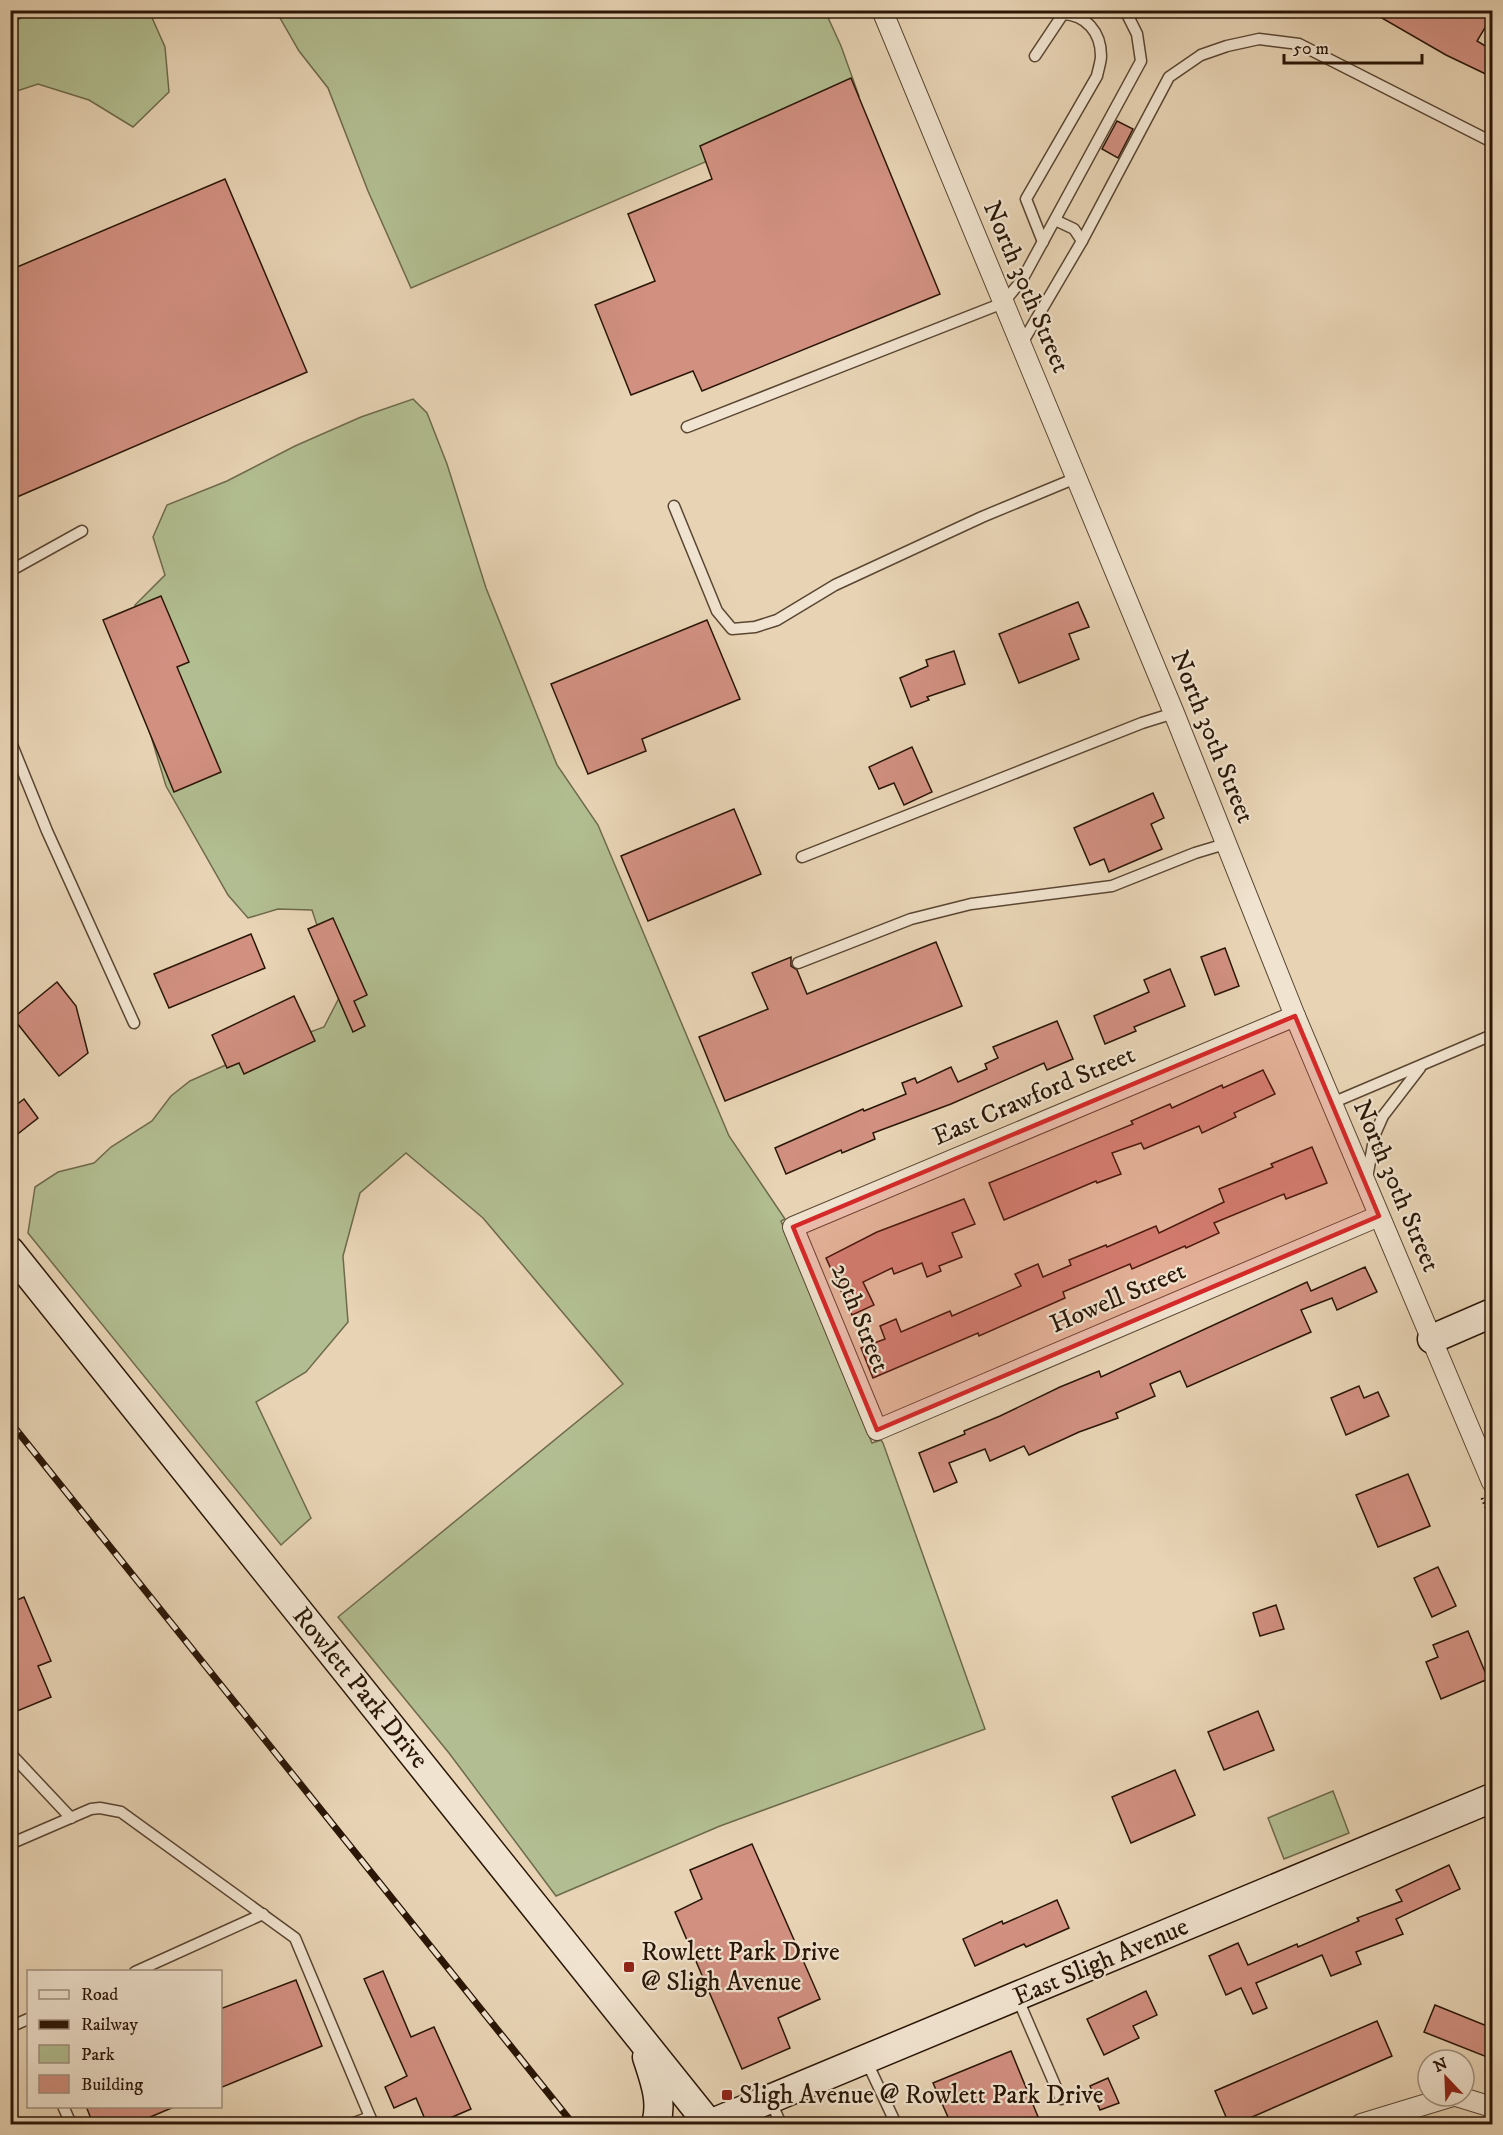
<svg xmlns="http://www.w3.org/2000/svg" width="1503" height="2135" viewBox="0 0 1503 2135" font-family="'IM FELL DW Pica',serif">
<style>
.green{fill:#b2be91;stroke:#6e6a4c;stroke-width:1.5}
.building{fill:#d29081;stroke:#2a1607;stroke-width:1.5}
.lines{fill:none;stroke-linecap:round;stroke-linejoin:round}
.lane-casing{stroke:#5a4632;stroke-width:13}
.street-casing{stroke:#5a4632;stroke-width:22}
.secondary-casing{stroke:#2a1607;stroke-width:31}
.path{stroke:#2a1607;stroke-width:3;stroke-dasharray:1.5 3;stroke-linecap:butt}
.lane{stroke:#f0e3cf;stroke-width:10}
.street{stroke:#f0e3cf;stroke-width:20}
.secondary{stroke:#f0e3cf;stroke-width:28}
.rail-casing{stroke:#2a1607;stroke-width:7}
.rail{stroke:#f0e3cf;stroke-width:4.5;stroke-dasharray:14;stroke-linecap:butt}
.marked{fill:#d62828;fill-opacity:0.2;stroke:#d62828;stroke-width:4.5;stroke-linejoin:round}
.poi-dot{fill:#8f2418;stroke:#f0e3cf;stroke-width:2}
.labels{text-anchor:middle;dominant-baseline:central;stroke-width:4.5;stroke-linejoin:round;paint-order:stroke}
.street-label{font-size:26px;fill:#2a1607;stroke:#f0e3cf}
.poi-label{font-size:26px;fill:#2a1607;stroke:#f0e3cf;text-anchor:start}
</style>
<rect width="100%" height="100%" fill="#e8d4b5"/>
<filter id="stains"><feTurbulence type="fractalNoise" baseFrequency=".00333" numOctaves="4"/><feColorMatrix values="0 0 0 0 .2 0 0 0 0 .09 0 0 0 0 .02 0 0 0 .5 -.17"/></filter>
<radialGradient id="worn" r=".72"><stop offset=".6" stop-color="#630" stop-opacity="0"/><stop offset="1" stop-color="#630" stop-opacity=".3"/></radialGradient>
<g class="green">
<path d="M35 11H149L165 47 169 92 133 127 89 100 38 84 11 93V23Z"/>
<path d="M276 11H825L841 46 859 96 411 288 368 191 328 88 299 51Z"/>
<path d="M413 399 427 413 447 464 486 588 557 765 598 825 729 1136 785 1219 781 1221 872 1443 881 1440 883 1443 985 1729 720 1826 556 1896 449 1753 338 1617 623 1384 483 1218 406 1153 360 1193 343 1256 348 1322 306 1372 256 1402 311 1518 281 1545 28 1233 35 1187 58 1172 94 1163 111 1147 152 1121 171 1096 190 1081 246 1056 324 1027 340 996 312 910 278 909 248 918 228 895 166 786 129 663 135 605 165 575 153 537 167 505 227 481 295 446 361 417Z"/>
<path d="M1333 1791 1349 1833 1284 1859 1268 1818Z"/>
</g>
<g class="building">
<path d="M1368 10H1492V16L1477 41 1492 50V77L1446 55Z"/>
<path d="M851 78 940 294 702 391 693 371 631 395 595 305 655 281 628 214 712 179 700 146Z"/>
<path d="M1117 121 1133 129 1118 158 1102 149Z"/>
<path d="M225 179 307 372 10 500V270Z"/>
<path d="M161 596 189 662 177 667 221 772 174 792 103 620Z"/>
<path d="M1078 602 1089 627 1069 634 1079 659 1019 683 999 634Z"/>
<path d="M707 620 740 699 642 739 646 751 588 774 551 684Z"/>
<path d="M954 651 965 684 927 697 929 700 911 707 900 678 928 666 926 660Z"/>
<path d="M912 747 932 792 904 805 894 783 879 789 869 767Z"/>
<path d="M1153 793 1164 818 1151 824 1162 849 1109 872 1104 859 1090 865 1074 828Z"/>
<path d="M734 809 761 874 648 921 621 856Z"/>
<path d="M333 918 367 995 354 1001 365 1026 353 1032 308 929Z"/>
<path d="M251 934 265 968 169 1008 154 974Z"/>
<path d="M936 942 962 1006 725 1101 699 1037 768 1009 752 973 791 957V966L797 970 807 994Z"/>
<path d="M1225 948 1239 986 1215 995 1201 957Z"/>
<path d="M1170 969 1185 1006 1134 1027 1136 1031 1105 1044 1094 1016 1149 992 1144 980Z"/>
<path d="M57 982 76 1006 88 1053 59 1076 13 1018Z"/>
<path d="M294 996 315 1041 244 1074 239 1063 227 1068 212 1035Z"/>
<path d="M1057 1021 1073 1059 1047 1070 1044 1063 951 1104 873 1133 875 1139 842 1153 841 1150 786 1174 775 1148 863 1109 864 1111 906 1094 902 1083 915 1078 917 1083 951 1067 958 1082 987 1069 985 1064 998 1058 993 1047Z"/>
<path d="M1263 1070 1275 1094 1234 1113 1236 1117 1202 1133 1199 1126 1144 1149 1141 1143 1112 1153 1121 1174 1097 1183 1096 1181 1004 1220 989 1183 1133 1124 1131 1121 1170 1104 1172 1108 1222 1085 1223 1088Z"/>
<path d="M24 1099 38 1118 10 1140 11 1109Z"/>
<path d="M1312 1147 1327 1183 1286 1199 1284 1194 1214 1223 1219 1233 1186 1248 1185 1246 1132 1269 1130 1264 1063 1292 1065 1298 979 1336 978 1333 873 1378 861 1348 885 1339 880 1326 896 1319 901 1332 950 1311 952 1316 1021 1286 1015 1274 1038 1264 1043 1277 1071 1265 1069 1260 1106 1245 1107 1247 1156 1226 1159 1233 1224 1202 1219 1189 1273 1167 1271 1164Z"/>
<path d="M964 1199 975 1224 952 1233 962 1257 939 1266 941 1271 927 1277 922 1263 894 1274 892 1268 863 1282 874 1305 852 1315 826 1258 877 1232Z"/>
<path d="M1365 1267 1377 1292 1337 1310 1332 1298 1301 1310 1311 1332 1187 1387 1180 1371 1150 1384 1155 1396 1116 1413 1118 1418 1079 1432 1029 1455 1024 1446 990 1461 985 1449 949 1463 957 1482 934 1492 919 1453 965 1434 964 1431 1000 1416 1060 1387 1099 1371 1101 1377 1307 1282 1311 1291Z"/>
<path d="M1359 1386 1364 1398 1378 1392 1389 1416 1346 1435 1331 1398Z"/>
<path d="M1408 1474 1430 1526 1378 1547 1356 1495Z"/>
<path d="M1438 1567 1456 1606 1432 1617 1414 1578Z"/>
<path d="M24 1597 51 1661 38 1666 51 1697 10 1714V1603Z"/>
<path d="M1276 1605 1284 1629 1260 1636 1253 1613Z"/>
<path d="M1468 1631 1488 1679 1441 1699 1426 1662 1438 1657 1433 1645Z"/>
<path d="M1258 1711 1274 1750 1224 1770 1208 1732Z"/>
<path d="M1175 1770 1195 1815 1131 1843 1112 1797Z"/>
<path d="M752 1844 820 1999 778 2018 790 2048 742 2069 675 1912 702 1899 690 1870Z"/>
<path d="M1449 1865 1460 1889 1396 1919 1403 1934 1356 1952 1361 1964 1331 1976 1322 1955 1256 1983 1267 2008 1253 2014 1241 1988 1226 1995 1209 1956 1238 1943 1248 1965 1297 1944 1298 1947 1359 1921 1357 1918 1402 1901 1396 1890Z"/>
<path d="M1057 1900 1069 1928 1026 1947 1024 1944 975 1966 963 1939 1002 1921 1003 1924Z"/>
<path d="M383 1971 411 2037 434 2027 471 2109 436 2124H427L416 2098 394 2108 385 2087 407 2076 364 1979Z"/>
<path d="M296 1980 322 2046 220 2088V2009Z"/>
<path d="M1146 1991 1157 2015 1133 2026 1139 2038 1104 2055 1087 2019Z"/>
<path d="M1435 2005 1492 2028V2059L1424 2032Z"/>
<path d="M1377 2021 1392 2056 1236 2124H1229L1215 2091Z"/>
<path d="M1011 2051 1041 2124H951L933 2083Z"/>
<path d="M1108 2078 1119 2103 1100 2110 1090 2086Z"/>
<path d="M86 2106H174V2107L148 2118 151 2124H93Z"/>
</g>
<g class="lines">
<defs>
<g id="lane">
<path d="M1035 56 1063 14C1086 15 1101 32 1101 56 1101 62 1098 70 1097 76L1026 199 1043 242"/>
<path d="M1082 241 1169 77 1201 55 1227 46 1259 39 1299 44 1492 142"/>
<path d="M1021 345 1082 241 1074 229 1055 220"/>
<path d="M687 427 1003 303 1022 280 1141 61 1137 34 1125 10"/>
<path d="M674 506 717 611 732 629 755 627 777 620 835 585 982 517 1076 478"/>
<path d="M10 571 82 531"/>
<path d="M10 740 47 831 134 1023"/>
<path d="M802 857 1142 723 1174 713"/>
<path d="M798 963 911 919 971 904 1112 886 1195 853 1225 844"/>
<path d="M1332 1103 1492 1035"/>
<path d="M1367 1178 1375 1134 1383 1116 1420 1068"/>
<path d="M10 1753 71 1818"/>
<path d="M10 1844 91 1809 100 1808 121 1812 295 1938 373 2124"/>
<path d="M135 1972 263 1914"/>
<path d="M1017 1997 1061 2099"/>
<path d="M10 2027 28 2019"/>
<path d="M866 2060 896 2124"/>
<path d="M770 2100 781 2124"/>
<path d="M63 2106 71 2124"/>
<path d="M351 2124 370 2117"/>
</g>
<g id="street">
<path d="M882 10 1174 713 1295 1016 1492 1482"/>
<path d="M1295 1016 793 1227 877 1430 1379 1216"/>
<path d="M1456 2096 1492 2107"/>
<path d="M1361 2124 1453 2096"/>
</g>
<g id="secondary">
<path d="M10 1251 709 2124"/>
<path d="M1432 1339 1492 1313"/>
<path d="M647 2057C654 2079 663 2101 656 2124"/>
<path d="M710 2124 1492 1798"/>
</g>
</defs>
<use href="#lane" class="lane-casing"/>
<use href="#street" class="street-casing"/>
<use href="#secondary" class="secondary-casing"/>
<path class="path" d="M1482 1498 1492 1523"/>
<use href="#lane" class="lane"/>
<use href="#street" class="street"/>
<use href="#secondary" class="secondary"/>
<defs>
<path id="rail" d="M10 1422 573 2124"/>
</defs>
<use href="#rail" class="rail-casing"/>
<use href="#rail" class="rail"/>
</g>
<path class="marked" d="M1295 1016 1379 1216 877 1430 793 1227Z"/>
<g class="poi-dot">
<rect x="623" y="1961" width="12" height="12" rx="3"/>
<rect x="721" y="2089" width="12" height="12" rx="3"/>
</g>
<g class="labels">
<g class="street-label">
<text transform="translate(1026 287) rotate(67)">North 30th Street</text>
<text transform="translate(1212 737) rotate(68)">North 30th Street</text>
<text transform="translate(1034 1096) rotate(-23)">East Crawford Street</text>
<text transform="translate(1396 1186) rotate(67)">North 30th Street</text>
<text transform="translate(1118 1298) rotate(-23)">Howell Street</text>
<text transform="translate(860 1318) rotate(68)">29th Street</text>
<text transform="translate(360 1688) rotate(51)">Rowlett Park Drive</text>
<text transform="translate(1101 1962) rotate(-23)">East Sligh Avenue</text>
</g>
<g class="poi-label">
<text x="641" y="1952">Rowlett Park Drive<tspan x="641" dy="30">@ Sligh Avenue</tspan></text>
<text x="739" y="2095">Sligh Avenue @ Rowlett Park Drive</text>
</g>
</g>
<rect width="1503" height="2135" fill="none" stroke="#e8d4b5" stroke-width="36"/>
<rect x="12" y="12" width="1479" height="2111" fill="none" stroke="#2a1607" stroke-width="3"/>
<rect x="18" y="18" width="1467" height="2099" fill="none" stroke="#2a1607" stroke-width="1.5"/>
<rect x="27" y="1970" width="195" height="138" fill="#f0e3cf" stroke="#a1917f" stroke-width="1.5"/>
<rect x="39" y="1990" width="30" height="9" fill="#f0e3cf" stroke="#a1917f" stroke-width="1.5"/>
<text x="81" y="2000" font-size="18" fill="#2a1607">Road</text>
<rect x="39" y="2020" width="30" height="9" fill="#2a1607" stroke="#a1917f" stroke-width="1.5"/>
<text x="81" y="2030" font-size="18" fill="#2a1607">Railway</text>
<rect x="39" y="2045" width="30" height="18" fill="#b2be91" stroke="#a1917f" stroke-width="1.5"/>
<text x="81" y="2060" font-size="18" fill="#2a1607">Park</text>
<rect x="39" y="2075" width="30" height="18" fill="#d29081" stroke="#a1917f" stroke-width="1.5"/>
<text x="81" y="2090" font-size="18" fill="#2a1607">Building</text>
<g transform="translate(1446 2078) rotate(337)"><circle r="28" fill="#f0e3cf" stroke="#a1917f" stroke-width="1.5"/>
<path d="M0-4.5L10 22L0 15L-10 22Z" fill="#8f2418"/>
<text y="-9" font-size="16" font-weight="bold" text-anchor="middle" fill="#2a1607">N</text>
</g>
<path d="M1284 54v9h138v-9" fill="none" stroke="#2a1607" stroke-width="3"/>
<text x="1293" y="54" font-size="18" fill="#2a1607" stroke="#f0e3cf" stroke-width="4.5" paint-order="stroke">50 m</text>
<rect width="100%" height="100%" filter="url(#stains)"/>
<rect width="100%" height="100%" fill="url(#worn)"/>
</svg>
